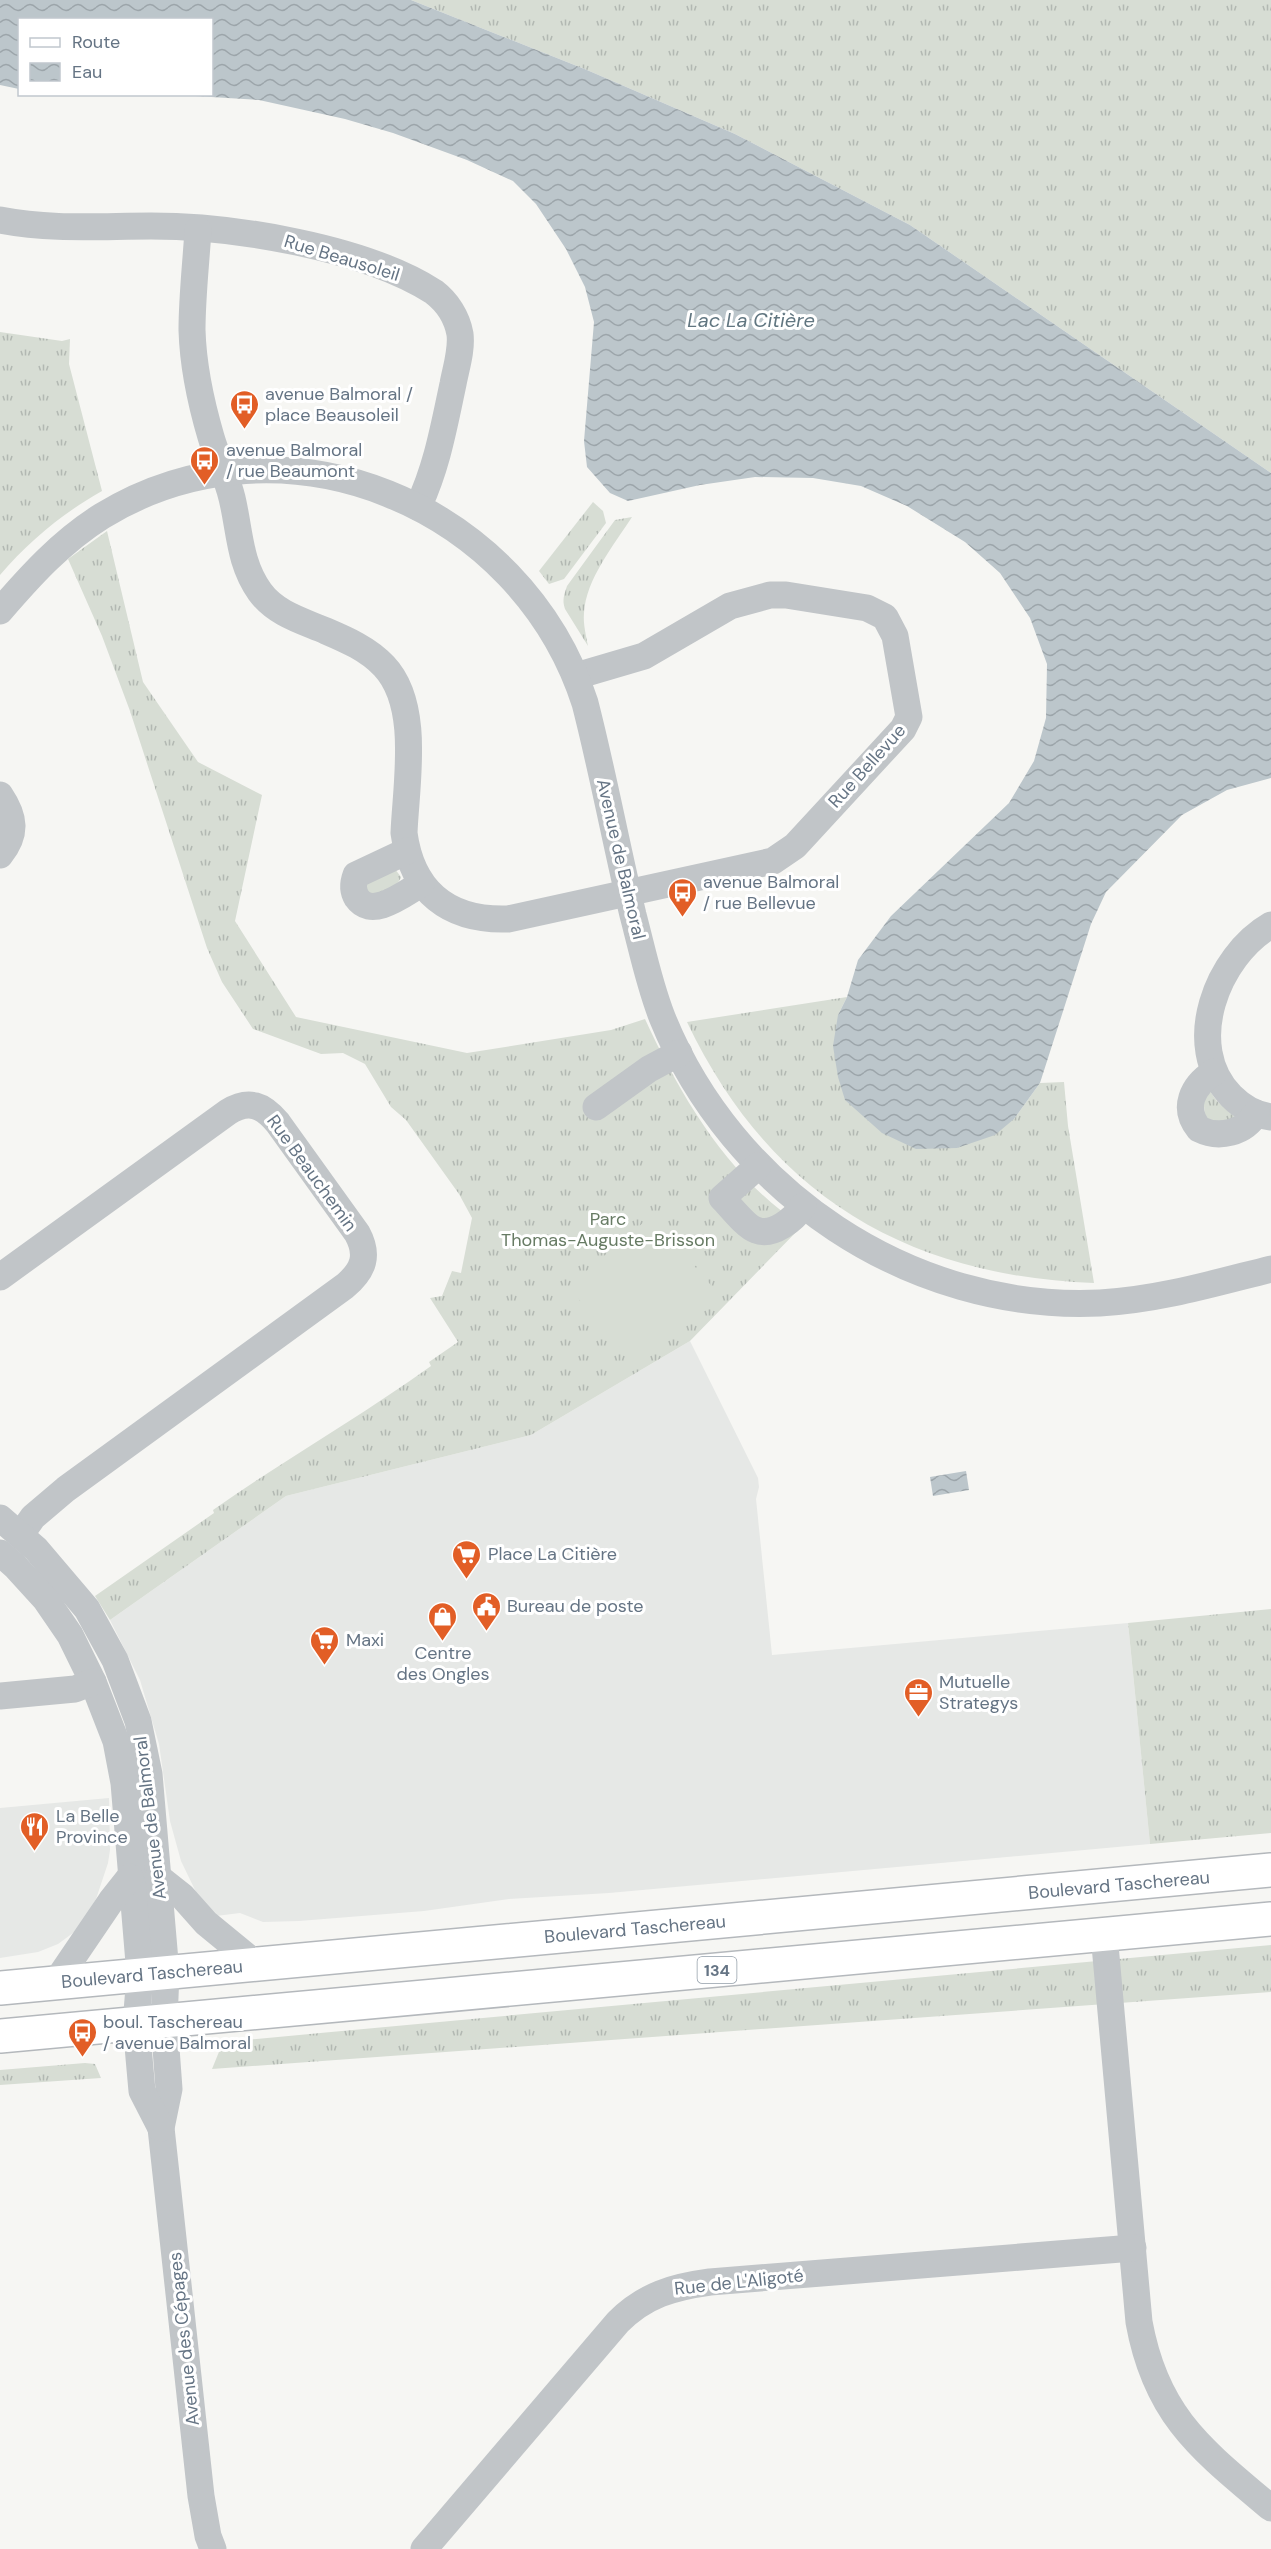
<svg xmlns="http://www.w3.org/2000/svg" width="1271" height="2549" viewBox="0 0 1271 2549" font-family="'DM Sans',sans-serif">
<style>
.built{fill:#e6e8e6}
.grass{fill:url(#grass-tufts)}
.garden{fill:#d7ddd4}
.water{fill:url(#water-waves)}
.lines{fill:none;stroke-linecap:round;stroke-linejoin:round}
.major-casing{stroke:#b4b8bc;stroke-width:36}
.minor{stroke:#c1c5c8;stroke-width:27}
.major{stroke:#fff;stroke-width:33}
.labels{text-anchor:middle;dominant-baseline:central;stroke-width:6;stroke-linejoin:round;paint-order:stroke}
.shield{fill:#fff;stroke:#939ea9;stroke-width:1.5}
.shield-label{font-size:16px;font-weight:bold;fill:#657484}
.street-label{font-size:18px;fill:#657484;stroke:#fff}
.poi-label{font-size:18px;fill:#657484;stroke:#fff;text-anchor:start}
.park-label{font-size:18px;fill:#677b64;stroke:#fff}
.water-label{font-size:20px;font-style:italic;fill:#617680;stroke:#fff}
</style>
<defs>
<pattern id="grass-tufts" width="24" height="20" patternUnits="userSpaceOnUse" patternTransform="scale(1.5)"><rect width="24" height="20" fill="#d7ddd4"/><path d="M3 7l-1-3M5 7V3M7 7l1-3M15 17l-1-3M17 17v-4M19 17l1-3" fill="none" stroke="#b2b8b2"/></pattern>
<pattern id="water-waves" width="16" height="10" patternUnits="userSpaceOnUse" patternTransform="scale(1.5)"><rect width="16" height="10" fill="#bcc6cb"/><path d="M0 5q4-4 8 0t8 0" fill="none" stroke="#9ca5aa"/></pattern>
</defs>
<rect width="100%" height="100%" fill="#f6f6f3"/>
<g class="built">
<path d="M690 1341 758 1478 759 1487 756 1499 772 1655 1128 1623 1150 1844 609 1893 509 1899 424 1911 299 1921 263 1922 240 1913 216 1916 196 1892 181 1861 170 1821 159 1744 140 1680 110 1620 286 1496 531 1435Z"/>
<path d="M109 1798 110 1850 108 1863 96 1899 77 1930 58 1944 38 1952 0 1958V1808Z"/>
</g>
<g class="grass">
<path d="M411 0H1271V473L910 225 735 134 587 70Z"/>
<path d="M0 332 62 341 70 339 69 364 102 491C63 513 29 541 0 575Z"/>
<path d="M593 502 603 511 606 523 564 579 549 584 539 571Z"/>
<path d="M632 517C614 545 586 579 584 613 583 624 586 635 588 646L565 609C562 600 564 595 567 586L615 520Z"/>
<path d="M107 531 143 682 198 762 262 795 235 921 296 1017 467 1053 611 1030 645 1019C681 1097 728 1177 802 1226L690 1341 531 1435 286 1496 110 1620 95 1596 214 1513 213 1510C284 1460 360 1417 431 1366L429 1362 458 1342 430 1298 442 1296 452 1271 461 1273 472 1218 459 1194 406 1120 391 1107 365 1064 343 1053 321 1054 253 1029 222 982 207 948 130 711 102 636 68 559Z"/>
<path d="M395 869 401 877C397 889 380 893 368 895L365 882Z"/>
<path d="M847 997 838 1015 1014 1119 1040 1083 1064 1082 1068 1126 1094 1283C905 1276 769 1194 687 1022Z"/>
<path d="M1209 1090 1217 1101 1235 1117 1225 1124 1205 1118 1203 1094Z"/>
<path d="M1271 1609V1833L1150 1844 1128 1623Z"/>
<path d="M1271 1945V1992L212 2069 223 2042Z"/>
<path d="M85 2063 95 2064 101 2078 0 2085V2070Z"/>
</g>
<path class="garden" d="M651 1216 716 1291 633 1362 568 1287Z"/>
<g class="water">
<path d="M0 0H411L587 70 735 134 910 225 1271 473V778L1227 790 1182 815 1106 892 1091 924 1040 1083 1014 1119 995 1135 957 1148 916 1149 882 1133 845 1100 838 1077 833 1046 838 1015 847 997 858 960 891 916 1009 803 1034 761 1046 718 1047 664 1030 618 1000 573 965 542 907 506 861 486 813 478 755 477 700 485 628 501 610 493 587 467 584 441 594 322 585 287 566 249 536 204 513 181 467 160 393 133 345 119 259 100 195 96H58L47 95 212 94V20H20L19 89 0 85Z"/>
<path d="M966 1471 969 1490 933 1496 930 1477Z"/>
</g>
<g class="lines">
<defs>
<g id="major">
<path d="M0 1988 1271 1870"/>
<path d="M0 2036 1271 1919"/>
</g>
</defs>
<use href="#major" class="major-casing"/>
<g class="minor">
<path d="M0 220C51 230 99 226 151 226 233 226 364 247 434 292 447 302 457 317 460 334 462 350 456 368 453 384 444 426 437 467 418 507"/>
<path d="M198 230C196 263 192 297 192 330 193 365 201 403 211 437 217 458 227 477 232 498 240 531 239 563 260 592 276 614 303 621 326 631 347 640 368 649 384 666 421 705 406 783 404 833 412 892 449 921 508 919L773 861 795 846 903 729 909 717 895 636 885 617 867 608 786 595H770L730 606 644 656 576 676"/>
<path d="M0 611C31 575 62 541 102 516 284 405 521 505 585 703 603 773 616 844 633 915 642 949 649 984 662 1017 732 1191 910 1312 1100 1303 1158 1300 1215 1283 1271 1269"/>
<path d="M0 795C15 817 17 834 0 855"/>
<path d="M407 851 356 875C353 883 352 890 357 898 372 920 405 893 421 884"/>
<path d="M1271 925C1217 956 1182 1046 1231 1096 1242 1107 1255 1115 1271 1117"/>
<path d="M1214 1072C1192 1086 1182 1108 1199 1129 1219 1139 1245 1133 1256 1113"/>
<path d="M596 1107 649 1069 679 1053"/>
<path d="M758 1166 722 1198C730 1206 746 1227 756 1230 773 1237 794 1219 803 1206"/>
<path d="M0 1277 228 1112C249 1099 263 1105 278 1123L357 1233C369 1255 364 1270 345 1286L66 1489 33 1517 21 1534"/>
<path d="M0 1518 36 1549 87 1609 115 1660 138 1721 149 1774 166 1973 164 2021 169 2089 161 2128 201 2496 208 2536 213 2549"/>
<path d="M0 1553 15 1566 46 1600 70 1635 93 1682 116 1741 124 1783 140 1975 136 2024 142 2091 161 2128"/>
<path d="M0 1696 75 1689 93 1682"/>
<path d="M158 1877 182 1896 206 1923 256 1964"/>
<path d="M1104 1934 1139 2322C1156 2416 1201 2449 1271 2508"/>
<path d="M56 1982 111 1901 130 1877"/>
<path d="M424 2549 618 2322C645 2295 673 2287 710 2282L1133 2248"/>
</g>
<use href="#major" class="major"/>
</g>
<defs>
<symbol id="bus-pin" viewBox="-11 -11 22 30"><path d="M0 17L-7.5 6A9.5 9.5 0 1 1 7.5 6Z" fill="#e25e26" stroke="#fff"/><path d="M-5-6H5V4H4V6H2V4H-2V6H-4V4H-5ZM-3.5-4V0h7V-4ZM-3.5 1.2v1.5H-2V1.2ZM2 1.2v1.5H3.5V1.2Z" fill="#fff"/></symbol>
<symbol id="supermarket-pin" viewBox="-11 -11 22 30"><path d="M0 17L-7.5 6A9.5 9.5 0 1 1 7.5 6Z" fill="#e25e26" stroke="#fff"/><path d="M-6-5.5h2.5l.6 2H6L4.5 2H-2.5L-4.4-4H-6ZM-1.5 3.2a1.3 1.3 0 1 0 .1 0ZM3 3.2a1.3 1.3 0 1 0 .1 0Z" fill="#fff"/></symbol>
<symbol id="civic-pin" viewBox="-11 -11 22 30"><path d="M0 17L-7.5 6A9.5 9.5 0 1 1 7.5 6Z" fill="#e25e26" stroke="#fff"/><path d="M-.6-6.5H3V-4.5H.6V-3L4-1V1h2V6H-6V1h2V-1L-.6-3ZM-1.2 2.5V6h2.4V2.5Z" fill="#fff"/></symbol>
<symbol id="shop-pin" viewBox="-11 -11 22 30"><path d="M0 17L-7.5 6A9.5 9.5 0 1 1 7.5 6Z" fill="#e25e26" stroke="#fff"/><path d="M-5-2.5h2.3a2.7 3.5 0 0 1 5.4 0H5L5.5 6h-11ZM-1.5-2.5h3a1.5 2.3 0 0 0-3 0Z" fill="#fff"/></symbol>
<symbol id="office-pin" viewBox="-11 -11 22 30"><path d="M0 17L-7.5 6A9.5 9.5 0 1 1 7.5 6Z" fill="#e25e26" stroke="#fff"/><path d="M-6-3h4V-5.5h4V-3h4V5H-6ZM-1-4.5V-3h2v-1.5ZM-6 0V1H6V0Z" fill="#fff"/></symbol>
<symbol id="restaurant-pin" viewBox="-11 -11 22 30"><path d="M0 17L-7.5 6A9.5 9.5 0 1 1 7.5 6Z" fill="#e25e26" stroke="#fff"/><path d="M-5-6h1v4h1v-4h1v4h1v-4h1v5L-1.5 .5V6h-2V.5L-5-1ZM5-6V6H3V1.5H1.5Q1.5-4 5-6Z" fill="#fff"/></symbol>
</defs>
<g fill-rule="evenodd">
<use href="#bus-pin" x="228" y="388" width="33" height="45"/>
<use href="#bus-pin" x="188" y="444" width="33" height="45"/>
<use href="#bus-pin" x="666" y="876" width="33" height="45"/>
<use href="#supermarket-pin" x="450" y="1538" width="33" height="45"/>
<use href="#civic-pin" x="470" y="1590" width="33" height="45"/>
<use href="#shop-pin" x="426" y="1600" width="33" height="45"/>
<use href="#supermarket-pin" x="308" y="1624" width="33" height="45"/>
<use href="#office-pin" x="902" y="1676" width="33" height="45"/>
<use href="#restaurant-pin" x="18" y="1810" width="33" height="45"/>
<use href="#bus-pin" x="66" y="2016" width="33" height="45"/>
</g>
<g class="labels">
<rect class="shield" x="697.5" y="1957" width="39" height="26" rx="4.5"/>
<g class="shield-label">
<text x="717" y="1970">134</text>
</g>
<g class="street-label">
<text transform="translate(342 258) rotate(17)">Rue Beausoleil</text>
<text transform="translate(867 766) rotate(-48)">Rue Bellevue</text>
<text transform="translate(621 859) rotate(77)">Avenue de Balmoral</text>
<text transform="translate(312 1173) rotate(54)">Rue Beauchemin</text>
<text transform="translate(150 1818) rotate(-97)">Avenue de Balmoral</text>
<text transform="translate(1119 1885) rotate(-5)">Boulevard Taschereau</text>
<text transform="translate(635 1929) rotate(-5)">Boulevard Taschereau</text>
<text transform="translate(152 1974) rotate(-5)">Boulevard Taschereau</text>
<text transform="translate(739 2282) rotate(-6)">Rue de L'Aligoté</text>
<text transform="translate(184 2339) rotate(-96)">Avenue des Cépages</text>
</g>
<g class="poi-label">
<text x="265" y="394">avenue Balmoral /<tspan x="265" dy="21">place Beausoleil</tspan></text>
<text x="226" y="450">avenue Balmoral<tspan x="226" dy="21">/ rue Beaumont</tspan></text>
<text x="703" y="882">avenue Balmoral<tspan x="703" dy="21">/ rue Bellevue</tspan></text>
<text x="488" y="1554">Place La Citière</text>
<text x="507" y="1606">Bureau de poste</text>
<text x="346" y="1640">Maxi</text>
<text x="443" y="1653" text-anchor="middle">Centre<tspan x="443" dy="21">des Ongles</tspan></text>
<text x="939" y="1682">Mutuelle<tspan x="939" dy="21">Strategys</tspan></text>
<text x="56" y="1816">La Belle<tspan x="56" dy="21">Province</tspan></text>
<text x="103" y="2022">boul. Taschereau<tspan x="103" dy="21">/ avenue Balmoral</tspan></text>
</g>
<g class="park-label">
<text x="608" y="1219">Parc<tspan x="608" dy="21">Thomas-Auguste-Brisson</tspan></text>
</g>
<g class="water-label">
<text x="751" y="320">Lac La Citière</text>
</g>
</g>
<rect x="18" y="18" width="195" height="78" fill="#ffffff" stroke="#c1c7ce" stroke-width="1.5"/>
<rect x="30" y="38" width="30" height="9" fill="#ffffff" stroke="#c1c7ce" stroke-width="1.5"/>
<text x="72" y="48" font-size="18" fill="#657484">Route</text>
<rect x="30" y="63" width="30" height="18" fill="url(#water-waves)" stroke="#c1c7ce" stroke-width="1.5"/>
<text x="72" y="78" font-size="18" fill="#657484">Eau</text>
</svg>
